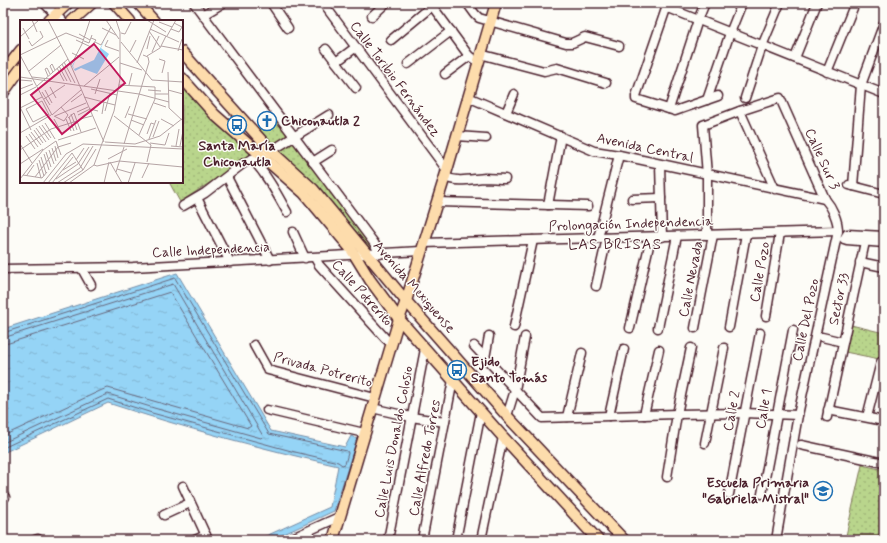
<svg xmlns="http://www.w3.org/2000/svg" width="887" height="543" viewBox="0 0 887 543" font-family="Mynerve,sans-serif">
<style>
.park{fill:url(#park-dots);stroke:#827a5c}
.water{fill:url(#water-ripples);stroke:#778ca5}
.lines{fill:none;stroke-linecap:round;stroke-linejoin:round}
.shore{stroke:#68677c;stroke-width:1}
.minor-casing{stroke:#4a1f2b;stroke-width:11}
.major-casing{stroke:#4a1f2b;stroke-width:13}
.minor{stroke:#fdfcf7;stroke-width:8}
.major{stroke:#fddcac;stroke-width:10}
.labels{text-anchor:middle;dominant-baseline:central;stroke-width:3;stroke-linejoin:round;paint-order:stroke}
.street-label{font-size:14px;fill:#4a1f2b;stroke:#fdfcf7}
.poi-label{font-size:14px;font-weight:bold;fill:#4a1f2b;stroke:#fdfcf7;text-anchor:start}
.neighbourhood-label{font-size:15px;letter-spacing:1px;fill:#4a1f2b;stroke:#fdfcf7}
.inset-road{fill:none;stroke:#b5a4a5;stroke-width:1}
.view{fill:#c2185b;fill-opacity:0.15;stroke:#c2185b;stroke-width:2}
.inset-edge{fill:none;stroke:#4a1f2b;stroke-width:2}
</style>
<defs>
<pattern id="park-dots" width="8" height="8" patternUnits="userSpaceOnUse"><rect width="8" height="8" fill="#b9d58c"/><path d="M2 2h.1M6 6h.1" fill="none" stroke="#a1b679" stroke-width="1.8" stroke-linecap="round"/></pattern>
<pattern id="water-ripples" width="26" height="14" patternUnits="userSpaceOnUse"><rect width="26" height="14" fill="#95d4f6"/><path d="M2 4q2-2 4 0t4 0M15 11q2-2 4 0t4 0" fill="none" stroke="#82b6d3"/></pattern>
</defs>
<rect width="100%" height="100%" fill="#fdfcf7"/>
<filter id="ink" filterUnits="userSpaceOnUse"><feTurbulence type="fractalNoise" baseFrequency=".025" numOctaves="2"/><feDisplacementMap in="SourceGraphic" scale="8" xChannelSelector="R" yChannelSelector="G"/><feConvolveMatrix kernelMatrix="1 2 1 2 8 2 1 2 1" color-interpolation-filters="sRGB"/></filter>
<g filter="url(#ink)">
<g class="park">
<path d="M182 86 212 117 254 154 180 202 169 182H182Z"/>
<path d="M275 118 343 203 373 246 371 248H369L365 243 316 188 275 150 256 128Z"/>
<path d="M851 325 884 333V360L845 352Z"/>
<path d="M862 465 884 470V540H845Z"/>
</g>
<path class="water" d="M177 273 271 431 345 447 351 436 357 439 334 511 271 540H257L330 507 338 466C260 448 184 428 108 403L3 453V329Z"/>
<g class="lines">
<g class="shore">
<path d="M3 333 175 278 269 434 347 451 348 453 345 464 342 465 338 462 295 452 152 413 108 399 3 448"/>
<path d="M3 338 173 284 263 436 261 438 154 408 108 394 3 443"/>
<path d="M3 344 9 343 170 292 251 426 248 428 108 388 102 390 3 436"/>
</g>
<defs>
<g id="minor">
<path d="M44 3 62 21"/>
<path d="M194 3 374 243 380 254"/>
<path d="M271 3 288 28"/>
<path d="M323 3 447 170"/>
<path d="M430 3 469 56 478 62"/>
<path d="M467 3 475 14 479 18 566 43H572L585 37 619 46"/>
<path d="M668 3 636 96V99L675 111 718 96"/>
<path d="M666 7 884 94"/>
<path d="M203 15 223 3"/>
<path d="M372 16 386 3"/>
<path d="M391 40 432 6"/>
<path d="M326 49 356 88"/>
<path d="M480 54 544 71 557 68 606 83"/>
<path d="M795 58 817 3"/>
<path d="M336 62 356 47"/>
<path d="M408 64 451 31"/>
<path d="M827 72 855 3"/>
<path d="M445 74 469 56"/>
<path d="M468 97 594 151 619 155 825 199"/>
<path d="M745 98 762 46 780 3"/>
<path d="M707 100 730 33 742 3"/>
<path d="M669 109 698 20 705 3"/>
<path d="M740 111 775 189"/>
<path d="M506 113 514 94"/>
<path d="M457 136 486 138"/>
<path d="M252 159C267 175 277 194 287 212"/>
<path d="M313 162 332 150"/>
<path d="M660 164 662 237"/>
<path d="M227 177 270 260"/>
<path d="M445 177C458 183 471 179 485 178 492 178 498 179 505 179"/>
<path d="M849 185 884 194"/>
<path d="M853 186 861 85 884 23"/>
<path d="M197 198 230 262"/>
<path d="M632 199 661 198"/>
<path d="M437 202 588 206"/>
<path d="M548 205 561 136"/>
<path d="M183 206 205 193 244 163 271 151 329 115"/>
<path d="M293 232 305 258"/>
<path d="M707 235V175L703 125 740 111 780 98 825 199C832 207 838 220 838 231L798 415 776 540"/>
<path d="M884 236 847 234 844 239 847 240 884 243"/>
<path d="M598 238 619 155"/>
<path d="M424 243 838 231"/>
<path d="M315 258 319 265 385 338 392 344"/>
<path d="M860 262 884 267"/>
<path d="M3 269 133 267 421 251"/>
<path d="M82 269 91 285"/>
<path d="M596 286 607 238"/>
<path d="M766 316 780 233"/>
<path d="M514 327 533 240"/>
<path d="M729 327 746 234"/>
<path d="M630 328 651 237"/>
<path d="M658 328 677 236"/>
<path d="M695 328 713 235"/>
<path d="M822 337 843 342"/>
<path d="M254 345 268 370 375 398"/>
<path d="M474 346 542 418 677 414 744 413 798 415"/>
<path d="M485 358 489 336"/>
<path d="M372 408 411 417 445 422"/>
<path d="M267 410 364 433"/>
<path d="M828 410 884 421"/>
<path d="M644 415 659 350"/>
<path d="M507 416 515 390 525 337"/>
<path d="M609 416 624 349"/>
<path d="M567 417 582 353"/>
<path d="M827 417 865 242"/>
<path d="M867 417 881 362 884 363"/>
<path d="M705 443 724 348"/>
<path d="M801 445 884 463"/>
<path d="M667 477 677 414 691 348"/>
<path d="M183 486 208 540"/>
<path d="M729 494 760 333"/>
<path d="M762 494 793 330"/>
<path d="M3 498 5 497"/>
<path d="M164 515 190 503"/>
<path d="M35 540 38 539 39 540"/>
<path d="M195 540 206 535"/>
<path d="M288 540 339 517"/>
<path d="M388 540 425 349"/>
<path d="M422 540 453 380"/>
<path d="M456 540 481 412"/>
<path d="M481 540 503 437"/>
</g>
<g id="major">
<path d="M114 3 130 21"/>
<path d="M138 3 154 21"/>
<path d="M49 21 68 3"/>
<path d="M72 21 92 3"/>
<path d="M182 52 271 151 313 189 406 301 507 416 624 540"/>
<path d="M3 73 21 50"/>
<path d="M182 78 215 115 304 193 351 249 370 280 399 319 503 437 598 540"/>
<path d="M3 93 21 68"/>
<path d="M333 540 399 319 406 301 447 170 496 3"/>
</g>
</defs>
<use href="#minor" class="minor-casing"/>
<use href="#major" class="major-casing"/>
<use href="#minor" class="minor"/>
<use href="#major" class="major"/>
</g>
</g>
<defs>
<symbol id="church-ring" viewBox="-11 -11 22 22"><circle r="9.5" fill="#fdfcf7" stroke="#1f6fb2" stroke-width="1.5"/><path d="M-1.2-6h2.4v3.5h3.3v2.4h-3.3V6h-2.4V-.1h-3.3v-2.4h3.3Z" fill="#1f6fb2"/></symbol>
<symbol id="bus-ring" viewBox="-11 -11 22 22"><circle r="9.5" fill="#fdfcf7" stroke="#1f6fb2" stroke-width="1.5"/><path d="M-5-6H5V4H4V6H2V4H-2V6H-4V4H-5ZM-3.5-4V0h7V-4ZM-3.5 1.2v1.5H-2V1.2ZM2 1.2v1.5H3.5V1.2Z" fill="#1f6fb2"/></symbol>
<symbol id="school-ring" viewBox="-11 -11 22 22"><circle r="9.5" fill="#fdfcf7" stroke="#1f6fb2" stroke-width="1.5"/><path d="M0-5L7-2L0 1L-7-2ZM-4 1L0 2.5L4 1V4Q0 6-4 4Z" fill="#1f6fb2"/></symbol>
</defs>
<g fill-rule="evenodd">
<use href="#church-ring" x="256" y="110" width="22" height="22"/>
<use href="#bus-ring" x="226" y="114" width="22" height="22"/>
<use href="#bus-ring" x="446" y="359" width="22" height="22"/>
<use href="#school-ring" x="812" y="480" width="22" height="22"/>
</g>
<g class="labels">
<g class="street-label">
<text transform="translate(395 79) rotate(53)">Calle Toribio Fernández</text>
<text transform="translate(645 148) rotate(12)">Avenida Central</text>
<text transform="translate(822 159) rotate(66)">Calle Sur 3</text>
<text transform="translate(631 224) rotate(-2)">Prolongación Independencia</text>
<text transform="translate(211 250) rotate(-3)">Calle Independencia</text>
<text transform="translate(760 272) rotate(-80)">Calle Pozo</text>
<text transform="translate(691 279) rotate(-79)">Calle Nevada</text>
<text transform="translate(414 287) rotate(49)">Avenida Mexiquense</text>
<text transform="translate(362 293) rotate(48)">Calle Potrerito</text>
<text transform="translate(839 299) rotate(-78)">Sector 33</text>
<text transform="translate(806 320) rotate(-78)">Calle Del Pozo</text>
<text transform="translate(323 370) rotate(15)">Privada Potrerito</text>
<text transform="translate(764 409) rotate(-80)">Calle 1</text>
<text transform="translate(732 411) rotate(-79)">Calle 2</text>
<text transform="translate(394 442) rotate(-79)">Calle Luis Donaldo Colosio</text>
<text transform="translate(425 458) rotate(-79)">Calle Alfredo Torres</text>
</g>
<g class="poi-label">
<text x="281" y="121">Chiconautla 2</text>
<text x="237" y="146" text-anchor="middle">Santa María<tspan x="237" dy="16">Chiconautla</tspan></text>
<text x="471" y="362">Ejido<tspan x="471" dy="16">Santo Tomás</tspan></text>
<text x="809" y="483" text-anchor="end">Escuela Primaria<tspan x="809" dy="16">"Gabriela Mistral"</tspan></text>
</g>
<g class="neighbourhood-label">
<text x="615" y="245">LAS BRISAS</text>
</g>
</g>
<g transform="translate(20 20)">
<rect width="163" height="163" fill="#fdfcf7"/>
<path d="M85 19 81 28 89 34 77 54 61 48 55 51 52 46 57 36 53 46 54 49 74 40Z" fill="#95d4f6"/>
<path class="inset-road" d="M12 0 17 12M28 0 49 41 84 122M86 0 99 19M127 0 146 12M139 2 152 7M3 8 9 19M82 8 96 15M130 9 159 22M151 9 159 12 162 7 154 3M129 11 140 27M101 13 105 14 111 2M59 14 70 20M147 16 156 0M0 17 19 0M56 20 71 27 76 20 71 18M88 20 85 26 99 31M9 21 12 26 23 17 20 11M64 21 69 23 72 15M75 22 81 25 91 7M101 22 132 60 163 62M141 26 163 30M127 29 130 16M158 31 162 19M110 32 116 20M132 32 139 16M52 33 64 39M0 35 46 13 64 20M0 35 32 95M127 36 140 28 146 16M139 39 145 41 142 53M44 42 55 63M100 43 122 50M117 43 134 0M42 44 51 62M51 45 62 24 70 0M39 46 47 61M37 48 44 61M9 51 41 25M33 52 30 46 32 44 35 50M148 52 149 88 163 101M28 56 25 49 27 48 30 54M0 57 119 74M12 57 30 59M0 60 12 61M99 65 135 67V79L119 115M109 65 112 53M17 66 48 39M64 66 99 37M30 67 36 78M0 69 13 64M71 69 97 75M25 70 32 83M128 70 141 71M148 70 163 74M22 72 30 85M75 74 80 59M119 74 149 82M135 74H148M0 75 16 67M64 77 95 85M24 79 45 65M22 81 29 95M51 82 62 74M134 83 146 87M0 87 11 110M0 88 22 77M6 89 22 81M6 89 13 102M85 91 90 73M57 92 68 87M51 94 57 110M82 94 84 82M108 94 127 99M32 95 61 70M58 95 70 89 78 91M34 96 44 101 48 95 41 87M35 96 66 83M94 96 131 125 127 142M49 97 54 111M48 98 54 93 61 112M105 98 110 86M34 99 42 114M46 99 51 111M60 99 72 96M141 99 154 106M111 100 124 105M13 102 29 94M25 103 35 119M22 105 31 118M19 106 29 120M16 108 26 122M14 110 23 123M11 112 21 125M0 113 31 95M9 114 18 127M127 114 131 103 134 104M6 116 15 129M133 117 139 101M129 119 136 100M38 120 76 108M36 121 41 135M85 122 115 124 140 116 163 98M130 123 145 125 149 113M0 124 12 143M104 124 129 42 128 37 123 35M35 126 38 138M151 126 163 127M156 126 159 109M160 126 163 111M32 128 36 141M0 130 31 109 57 101M29 130 34 144M26 132 31 147M24 134 29 150M21 137 26 153M88 139 107 129M19 140 24 156M56 140 64 128M90 142 102 163M17 143 21 158M0 144 23 129M74 145 77 146 99 141 163 147M97 149 111 153M43 150 56 142M96 152 104 127M3 155 22 158 27 152M7 155 14 145M15 157 38 127 51 123M122 158 129 143M0 159 23 130 36 121M36 159 58 144 69 127M23 163 46 134 63 124 163 129M28 163 52 133 63 150M32 163 53 137M37 163 60 148 73 126M43 163 63 150 76 129M49 163 74 145 94 91 100 59V12L96 0M84 163 89 142M108 163 115 143"/>
<path class="view" d="M74 24 105 63 42 114 11 75Z"/>
<rect width="163" height="163" class="inset-edge"/>
</g>
<rect width="887" height="543" fill="none" stroke="#fdfcf7" stroke-width="16"/>
<rect x="8" y="8" width="871" height="527" fill="none" stroke="#4a1f2b" stroke-width="1.5" filter="url(#ink)"/>
</svg>
